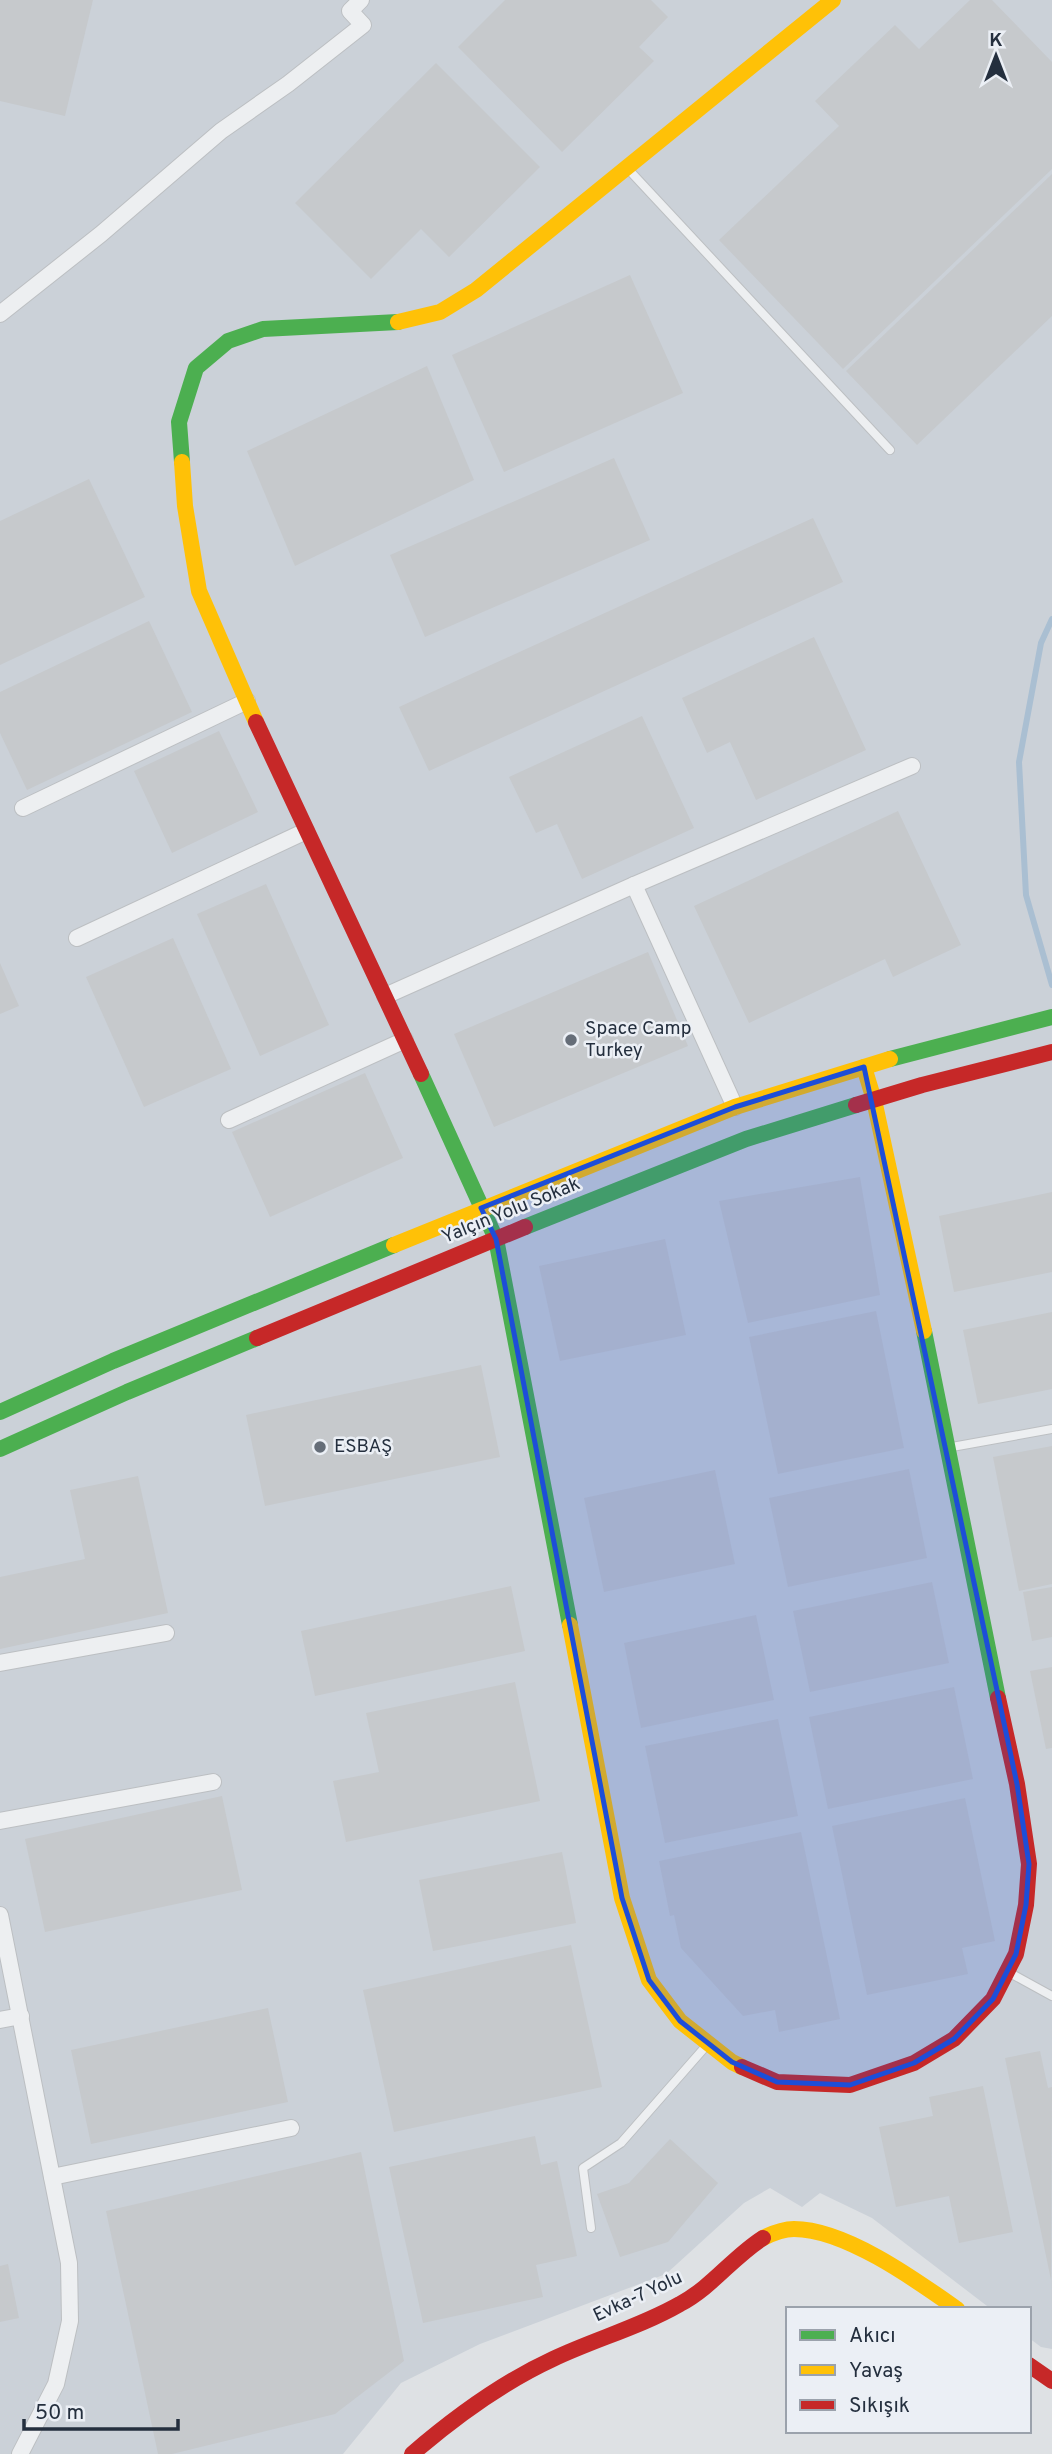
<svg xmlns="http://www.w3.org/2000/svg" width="1052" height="2454" viewBox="0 0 1052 2454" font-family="Overpass,sans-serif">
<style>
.built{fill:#cbd1d8}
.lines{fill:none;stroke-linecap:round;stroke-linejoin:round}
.stream{stroke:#aabfd2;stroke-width:6}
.building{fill:#c6c9cc}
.lane-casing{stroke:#bcbfc2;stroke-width:10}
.street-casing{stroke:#bcbfc2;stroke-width:18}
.lane{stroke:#edeff1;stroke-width:8}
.street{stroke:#edeff1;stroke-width:16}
.fast{stroke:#4caf50;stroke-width:16}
.slow{stroke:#ffc107;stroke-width:16}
.jam{stroke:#c62828;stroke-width:16}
.marked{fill:#1d4ed8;fill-opacity:0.2;stroke:#1d4ed8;stroke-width:5;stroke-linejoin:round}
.poi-dot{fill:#656d78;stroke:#ebeff5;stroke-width:2.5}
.labels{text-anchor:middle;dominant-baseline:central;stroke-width:5;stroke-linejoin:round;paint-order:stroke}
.poi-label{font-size:19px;fill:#242f3e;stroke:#ebeff5;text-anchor:start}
.street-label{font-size:19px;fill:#242f3e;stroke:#ebeff5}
</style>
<rect width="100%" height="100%" fill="#dee1e4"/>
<path class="built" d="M0 0H1052V2349L1041 2347 1029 2338V2309H991L872 2218 820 2193 802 2207 770 2188 744 2203 666 2274 480 2344 401 2383 343 2454H0Z"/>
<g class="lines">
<path class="stream" d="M1052 619 1041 643 1019 762 1026 895 1052 985"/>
</g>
<g class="building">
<path d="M0 0H93L65 116 0 101Z"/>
<path d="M505 0H651L668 17 639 47 654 61 562 152 458 47Z"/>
<path d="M970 0H992L1052 62V169L843 369 719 240 839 126 815 101 895 25 919 49Z"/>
<path d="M436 63 540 167 449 257 421 229 371 279 295 203Z"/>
<path d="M1052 174V316L917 445 846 371Z"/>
<path d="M630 275 683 393 504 472 452 355Z"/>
<path d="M427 366 474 480 295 566 247 451Z"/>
<path d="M614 458 650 540 425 637 390 555Z"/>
<path d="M89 479 145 597 0 665V521Z"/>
<path d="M813 518 843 582 429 771 399 707Z"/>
<path d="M149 621 192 712 27 790 0 733V692Z"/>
<path d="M814 637 866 750 756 800 730 742 707 753 682 698Z"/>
<path d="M642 716 694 828 582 879 557 824 536 833 509 777Z"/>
<path d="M219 731 258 812 172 853 134 771Z"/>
<path d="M898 811 961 945 893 977 885 959 749 1023 694 906Z"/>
<path d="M266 884 329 1025 260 1056 197 914Z"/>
<path d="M173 938 231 1069 144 1107 86 977Z"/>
<path d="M648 952 688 1046 494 1127 454 1034Z"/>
<path d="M0 963 19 1006 0 1014Z"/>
<path d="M365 1073 403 1158 270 1217 232 1132Z"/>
<path d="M860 1177 880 1295 748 1323 719 1201Z"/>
<path d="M1052 1192V1272L954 1292 939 1216Z"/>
<path d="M665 1239 686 1335 560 1361 539 1266Z"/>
<path d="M876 1311 904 1448 778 1474 749 1337Z"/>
<path d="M1052 1312V1389L978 1404 963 1330Z"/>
<path d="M481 1365 500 1457 265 1506 246 1415Z"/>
<path d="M1052 1446V1584L1019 1591 993 1457Z"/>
<path d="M909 1469 927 1558 788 1587 769 1498Z"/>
<path d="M715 1470 735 1564 604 1592 584 1498Z"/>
<path d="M138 1476 168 1613 0 1649V1577L85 1559 70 1490Z"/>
<path d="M932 1582 949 1663 810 1692 793 1611Z"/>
<path d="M511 1586 525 1651 315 1696 301 1631Z"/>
<path d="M1052 1587V1637L1032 1641 1023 1592Z"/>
<path d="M756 1615 774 1700 641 1728 624 1643Z"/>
<path d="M1052 1667V1748L1046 1749 1030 1671Z"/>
<path d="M515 1682 540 1801 346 1842 333 1781 379 1772 366 1713Z"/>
<path d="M954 1687 973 1779 828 1809 809 1717Z"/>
<path d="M778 1719 798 1816 665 1843 645 1746Z"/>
<path d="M222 1796 242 1890 45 1932 25 1839Z"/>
<path d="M965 1798 995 1941 962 1948 968 1974 867 1995 832 1826Z"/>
<path d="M801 1832 840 2019 779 2032 775 2010 743 2016 681 1948 674 1915 670 1916 659 1861Z"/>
<path d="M562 1852 576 1923 433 1951 419 1880Z"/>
<path d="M571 1945 602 2087 394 2132 363 1990Z"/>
<path d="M268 2008 288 2102 91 2144 71 2050Z"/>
<path d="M1040 2051 1048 2088 1052 2087 1051 2280 1005 2058Z"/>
<path d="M983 2086 1013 2232 959 2243 949 2196 896 2207 879 2127 933 2116 929 2097Z"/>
<path d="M535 2136 541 2165 557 2161 577 2256 536 2265 543 2297 423 2323 389 2167Z"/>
<path d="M670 2139 718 2183 668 2242 620 2257 597 2194 629 2183Z"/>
<path d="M361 2152 404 2361 335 2414 172 2454H158L106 2211Z"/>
<path d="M8 2264 19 2318 0 2322V2266Z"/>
</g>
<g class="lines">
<defs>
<g id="lane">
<path d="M629 170 890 450"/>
<path d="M952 1447 1052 1429"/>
<path d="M1010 1973 1052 1996"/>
<path d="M591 2228 583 2168 621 2143 706 2046"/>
</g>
<g id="street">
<path d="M0 314 101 234 221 131 288 84 363 25 350 11 361 0"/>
<path d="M23 808 247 701"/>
<path d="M634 885 735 1107"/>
<path d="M77 938 306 831"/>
<path d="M385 996 634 885 912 766"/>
<path d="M229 1120 405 1040"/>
<path d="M0 1663 166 1633"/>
<path d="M0 1821 213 1782"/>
<path d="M0 1915 69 2263 70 2321 56 2384 20 2454"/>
<path d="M0 2020 21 2016"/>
<path d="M52 2177 291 2128"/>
</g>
</defs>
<use href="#lane" class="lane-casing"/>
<use href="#street" class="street-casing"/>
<use href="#lane" class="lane"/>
<use href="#street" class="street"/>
<g class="fast">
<path d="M182 462 179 422 196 368 228 341 263 329 398 322"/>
<path d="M890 1059 1052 1017"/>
<path d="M421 1074 496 1239 570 1625"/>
<path d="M525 1227 746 1139 856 1105"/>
<path d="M924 1331 998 1698"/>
<path d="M0 1412 113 1361 394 1245"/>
<path d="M0 1449 127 1392 257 1338"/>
</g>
<g class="slow">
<path d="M398 322 440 312 476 290 833 0"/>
<path d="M182 462 185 506 199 591 256 722"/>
<path d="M864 1067 874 1100 924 1331"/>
<path d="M394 1245 735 1107 890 1059"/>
<path d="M570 1625 622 1898 649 1980 680 2021 732 2062 742 2067"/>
<path d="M763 2238C773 2233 783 2229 794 2229 845 2229 916 2280 957 2309"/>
</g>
<g class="jam">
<path d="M256 722 421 1074"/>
<path d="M856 1105 922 1085 1052 1052"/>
<path d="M257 1338 525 1227"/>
<path d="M742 2067 777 2082 850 2085 914 2063 954 2039 993 1999 1016 1954 1026 1905 1029 1864 1017 1784 998 1698"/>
<path d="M1029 2365 1052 2381"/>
<path d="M412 2454C455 2417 501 2383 553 2359 595 2339 640 2327 680 2304 712 2287 733 2257 763 2238"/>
</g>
</g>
<path class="marked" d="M864 1067 1017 1784 1029 1864 1026 1905 1016 1954 993 1999 954 2039 914 2063 850 2085 777 2082 732 2062 680 2021 649 1980 622 1898 496 1239 481 1208 735 1107Z"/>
<g class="poi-dot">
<circle cx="571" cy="1040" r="7"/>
<circle cx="320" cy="1447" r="7"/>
</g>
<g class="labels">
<g class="poi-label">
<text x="585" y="1029">Space Camp<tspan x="585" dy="22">Turkey</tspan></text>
<text x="334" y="1447">ESBAŞ</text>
</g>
<g class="street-label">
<text transform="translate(511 1211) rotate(-22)">Yalçın Yolu Sokak</text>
<text transform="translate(638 2297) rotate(-25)">Evka-7 Yolu</text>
</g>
</g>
<rect x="786" y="2307" width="245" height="126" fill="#ebeff5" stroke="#9ba2ac" stroke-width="2"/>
<rect x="800" y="2330" width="35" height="10" fill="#4caf50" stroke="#9ba2ac" stroke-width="2"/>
<text x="849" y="2342" font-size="21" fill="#242f3e">Akıcı</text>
<rect x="800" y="2365" width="35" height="10" fill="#ffc107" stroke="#9ba2ac" stroke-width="2"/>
<text x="849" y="2377" font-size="21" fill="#242f3e">Yavaş</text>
<rect x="800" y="2400" width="35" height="10" fill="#c62828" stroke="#9ba2ac" stroke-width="2"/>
<text x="849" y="2412" font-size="21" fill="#242f3e">Sıkışık</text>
<g transform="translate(996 56)" stroke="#ebeff5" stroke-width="5" paint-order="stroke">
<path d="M0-5L12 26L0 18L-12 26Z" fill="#242f3e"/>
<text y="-10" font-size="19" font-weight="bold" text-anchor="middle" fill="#242f3e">K</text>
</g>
<path d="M24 2419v10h154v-10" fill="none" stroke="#242f3e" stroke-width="3.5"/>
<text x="35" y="2419" font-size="21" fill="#242f3e" stroke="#ebeff5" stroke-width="5" paint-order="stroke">50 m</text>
</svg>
